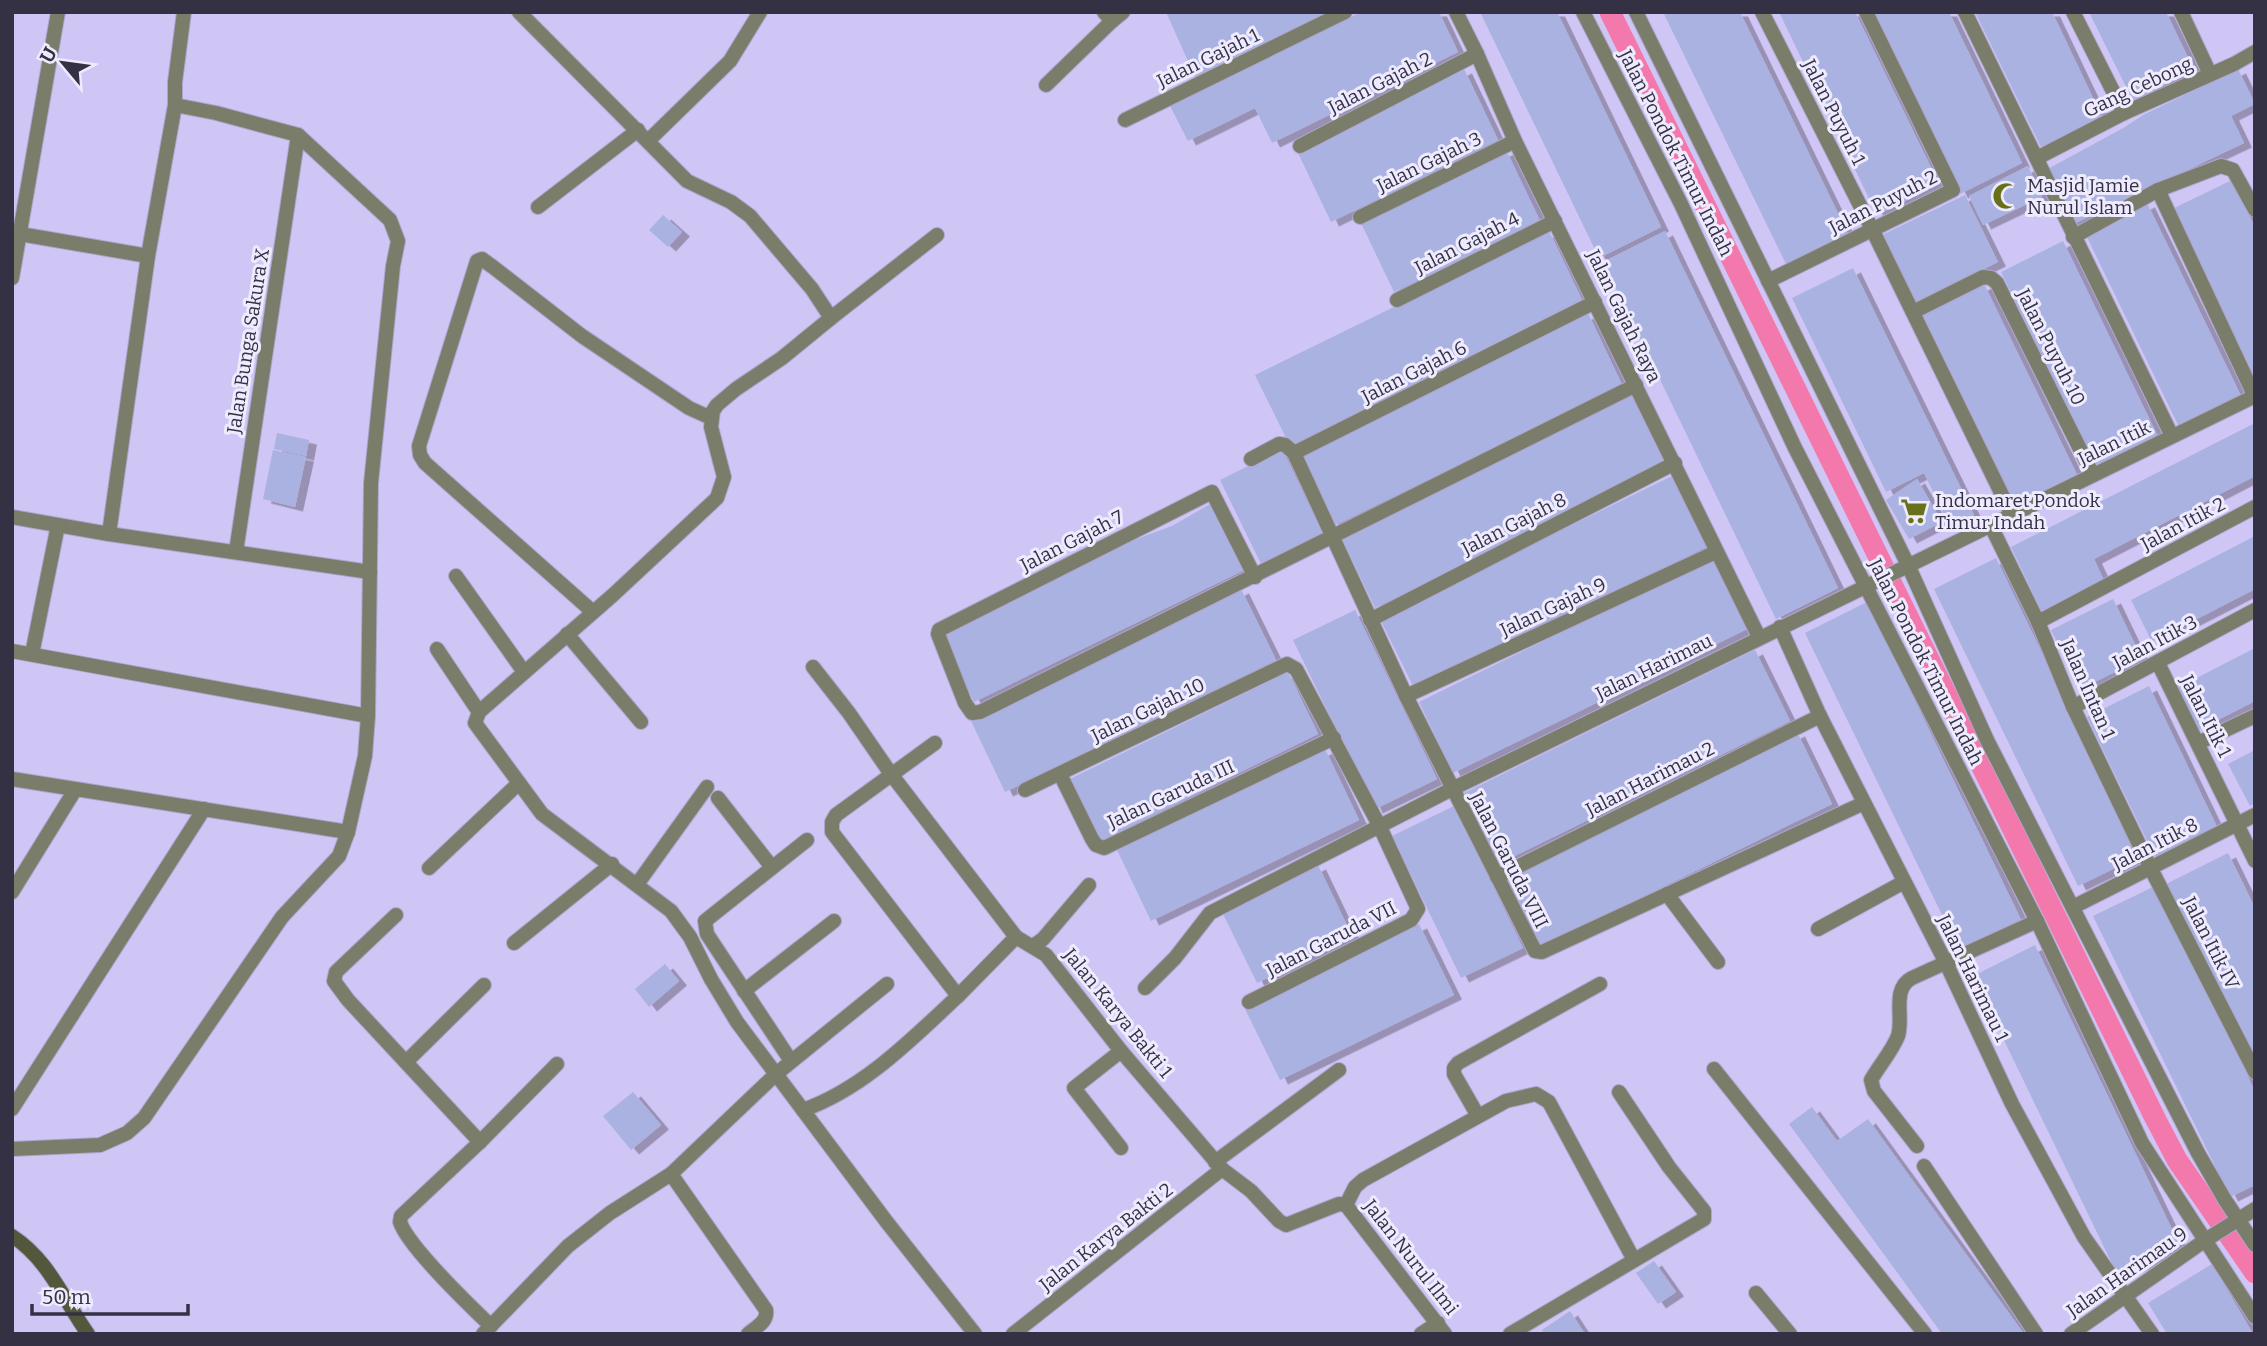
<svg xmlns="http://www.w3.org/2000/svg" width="2267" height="1346" viewBox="0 0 2267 1346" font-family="Bitter,serif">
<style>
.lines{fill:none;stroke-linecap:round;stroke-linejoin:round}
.canal{stroke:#f379ac;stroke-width:21}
.building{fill:#a9b2e0;filter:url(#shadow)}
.street-casing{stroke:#aea5ce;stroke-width:16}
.secondary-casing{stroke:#aea5ce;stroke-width:16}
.street{stroke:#7a7d6a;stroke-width:14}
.secondary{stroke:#53573b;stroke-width:14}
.labels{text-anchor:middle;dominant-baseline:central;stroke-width:6;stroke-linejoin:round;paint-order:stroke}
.street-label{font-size:19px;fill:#353144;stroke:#efebff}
.poi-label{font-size:19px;fill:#353144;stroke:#efebff;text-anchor:start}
</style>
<defs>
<filter id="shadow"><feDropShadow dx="8" dy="4.5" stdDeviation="0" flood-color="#0004"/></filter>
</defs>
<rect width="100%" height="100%" fill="#d0c6f5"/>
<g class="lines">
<path class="canal" d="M1610 12 2155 1118 2177 1160 2255 1273"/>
</g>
<g class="building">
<path d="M1166 12H1333L1196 79Z"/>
<path d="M1361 12H1439L1458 52 1272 143 1255 108 1188 141 1170 106Z"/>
<path d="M1480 12H1557L1661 227 1599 258Z"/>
<path d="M1663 12H1740L1848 234 1786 264Z"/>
<path d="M1779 12H1855L1939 184 1877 215Z"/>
<path d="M1872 12H1949L2022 163 1960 194Z"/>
<path d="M1975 12H2052L2102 117 2041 147Z"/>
<path d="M2089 12H2166L2194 70 2133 101Z"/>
<path d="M1464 69 1498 140 1331 222 1297 151Z"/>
<path d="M2238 69 2255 104 2231 116 2244 143 2071 225 2046 170 2125 127 2143 115Z"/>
<path d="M1506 150 1540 221 1394 292 1360 221Z"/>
<path d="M2028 166 2042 197 1983 225 1969 196Z"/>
<path d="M2232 180 2255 227V385L2170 210Z"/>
<path d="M1965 195 1998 262 1915 303 1882 235Z"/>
<path d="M2147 203 2241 396 2179 427 2085 233Z"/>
<path d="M663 215 682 232 668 247 649 230Z"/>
<path d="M1549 231 1583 302 1290 446 1255 375Z"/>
<path d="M1665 231 1838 588 1776 619 1603 262Z"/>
<path d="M2063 241 2157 435 2095 465 2001 272Z"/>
<path d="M1853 268 1974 515 1950 527 1924 473 1886 492 1792 298Z"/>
<path d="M1984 284 2078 477 2016 508 1922 314Z"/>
<path d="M1588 313 1622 385 1333 526 1299 455Z"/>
<path d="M1635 392 1669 463 1375 608 1341 537Z"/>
<path d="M2255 423V476L2094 559 2105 583 2043 614 2011 547Z"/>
<path d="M277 433 309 440 306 456 274 449Z"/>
<path d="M1282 449 1323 534 1261 564 1220 480Z"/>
<path d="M273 450 306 457 295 507 263 499Z"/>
<path d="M1674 475 1708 546 1415 690 1380 619Z"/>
<path d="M1917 479 1942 522 1909 539 1886 500Z"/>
<path d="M1212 503 1244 570 974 702 940 631 1115 547 1172 526Z"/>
<path d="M2255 536V589L2152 642 2131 600Z"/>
<path d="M1713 558 1747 629 1453 773 1419 702Z"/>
<path d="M1996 558 2140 856 2078 886 1934 589Z"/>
<path d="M1241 589 1276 660 1005 792 971 721Z"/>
<path d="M2113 599 2142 659 2080 689 2051 630Z"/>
<path d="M1867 602 2022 922 1960 952 1805 633Z"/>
<path d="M1355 610 1437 779 1375 809 1293 640Z"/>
<path d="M2255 648V701L2198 730 2177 688Z"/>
<path d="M1755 650 1790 721 1496 865 1462 794Z"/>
<path d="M1288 672 1318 734 1098 842 1068 780Z"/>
<path d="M2149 686 2218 829 2156 859 2087 717Z"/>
<path d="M1797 732 1832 804 1538 948 1504 877Z"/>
<path d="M1325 749 1359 820 1151 921 1117 850Z"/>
<path d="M2255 750V803L2250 806 2228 764Z"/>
<path d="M1454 806 1523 948 1461 978 1392 836Z"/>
<path d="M2228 853 2255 908V1056L2166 884Z"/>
<path d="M1318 865 1352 936 1257 983 1222 912Z"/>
<path d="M2155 886 2255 1091V1185L2230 1197 2093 916Z"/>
<path d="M1419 924 1454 995 1280 1080 1245 1009Z"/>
<path d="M2035 945 2180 1246 2118 1276 1973 976Z"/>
<path d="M665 964 679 981 649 1007 635 989Z"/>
<path d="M633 1092 661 1125 631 1150 603 1116Z"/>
<path d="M1812 1107 1837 1141 1868 1119 2024 1334H1942L1789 1124Z"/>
<path d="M1654 1261 1676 1292 1658 1304 1636 1273Z"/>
<path d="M2212 1264 2253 1334H2167L2148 1303Z"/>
<path d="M1570 1311 1585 1334H1545L1542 1330Z"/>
</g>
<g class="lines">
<defs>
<g id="street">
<path d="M519 12 687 181 731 202 750 216 812 289 831 318 782 358 736 389 717 405 713 411 711 427 724 477 717 498 613 595 479 712 475 723 542 814 671 911 690 937 711 979 737 1022 886 1221 975 1334"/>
<path d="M1104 12 1112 21 1123 12"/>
<path d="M1456 12 1477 54 1515 141 1759 637"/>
<path d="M1583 12 1681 204 1795 448 2037 921 2142 1143 2255 1317"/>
<path d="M1636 12 1908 565 1987 740 2198 1153 2225 1200 2255 1245"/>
<path d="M1762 12 1872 229 2011 513"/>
<path d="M1965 12C2035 153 2102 295 2172 436"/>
<path d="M2073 12 2124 113"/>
<path d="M2181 12 2210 74"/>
<path d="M1046 85 1112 21"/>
<path d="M1125 120 1345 12"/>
<path d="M648 141 730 61 760 12"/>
<path d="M1300 146 1477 54"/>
<path d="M2037 158 2124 113 2234 64 2255 52"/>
<path d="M2158 190 2255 397"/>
<path d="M538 207 638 130"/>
<path d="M1360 217 1515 141"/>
<path d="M14 233 148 256"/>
<path d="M2073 237 2158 190 2221 166 2233 170 2255 210"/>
<path d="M12 278 58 12"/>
<path d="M1768 281 1953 190 1866 12"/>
<path d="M1397 300 1555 221"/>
<path d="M1913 312 1983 277 1991 278 1997 283 2093 475"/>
<path d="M831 318 937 235"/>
<path d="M1294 453 1595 302"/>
<path d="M1251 459 1279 444 1285 445 1294 453 1406 696 1535 951 1542 952 1864 803"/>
<path d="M12 517 109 534 370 572"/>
<path d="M1990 524 2038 622 2073 707 2151 869 2255 1072"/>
<path d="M109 534 148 256 175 105"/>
<path d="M236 552 298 135"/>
<path d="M456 576 524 672"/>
<path d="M1255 577 1212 492 939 630 938 634 965 703 972 713 980 712C1199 604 1417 494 1636 385"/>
<path d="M593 612 425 463 420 455 419 446 477 261 482 259 493 267 582 336 689 408 711 418"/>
<path d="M1370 620 1675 463"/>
<path d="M2038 622 2255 507"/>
<path d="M1780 627 1820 716 1946 963 2012 1104 2084 1237 2152 1334"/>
<path d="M567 634 641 722"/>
<path d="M437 649 479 712"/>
<path d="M12 651 368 716"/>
<path d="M32 654 58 525"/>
<path d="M2158 663 2255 861"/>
<path d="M813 667 849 713 891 774 1016 937 1046 955 1121 1051 1222 1169 1251 1191 1279 1221 1286 1225 1339 1204 1346 1205"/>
<path d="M1406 696 1716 552"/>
<path d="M2073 707 2255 610"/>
<path d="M2198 743 2255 716"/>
<path d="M1060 774 1092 839 1096 845 1104 848 1334 738"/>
<path d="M12 779 348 832"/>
<path d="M1025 790 1287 664 1296 669 1379 825 1418 909 1411 920 1249 1002"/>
<path d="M718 798 771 866"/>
<path d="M429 868 519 783"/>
<path d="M1497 877 1820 716"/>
<path d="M638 883 707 787"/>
<path d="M12 892 75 790"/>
<path d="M1667 894 1718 962"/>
<path d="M2073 907 2255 815"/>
<path d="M396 915 336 972 334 981 348 1000 480 1142 401 1216 400 1222C408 1246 470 1306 491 1326"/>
<path d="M1818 929 1904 882"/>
<path d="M514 943 612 864"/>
<path d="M1033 946 1043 939 1089 885"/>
<path d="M1145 988 1175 958 1210 913 1452 789 2255 396"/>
<path d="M744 991 834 921"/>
<path d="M958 996 1016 937"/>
<path d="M791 1061 707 934 705 921 807 840"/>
<path d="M406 1062 484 985"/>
<path d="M1714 1069 1925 1334"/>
<path d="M12 1109 204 809"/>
<path d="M803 1110C863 1089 912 1039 958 996L832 832V822L836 815 935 743"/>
<path d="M1478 1116 1454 1074V1068L1458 1063 1600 984"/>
<path d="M480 1142 557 1064"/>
<path d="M1917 1146 1874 1091 1871 1080C1879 1066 1892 1051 1898 1036 1904 1017 1891 989 1912 978L2037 921"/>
<path d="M1121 1148 1074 1088 1121 1051"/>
<path d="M12 1149 100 1145 127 1133 144 1118 282 917 339 856 348 832 365 756 368 716 371 483 393 266 398 241 390 220 298 135 216 113 175 105V82L184 12"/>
<path d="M1215 1162 1339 1070"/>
<path d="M1924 1166 2036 1334"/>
<path d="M1346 1205 1355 1187 1363 1180 1506 1101 1536 1094 1549 1102 1634 1260"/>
<path d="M1346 1205 1445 1334"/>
<path d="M1756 1293 1790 1334"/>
<path d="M483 1334 568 1246 610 1213 671 1174"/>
<path d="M748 1334C756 1327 768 1322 766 1310L671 1174 776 1074 887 984"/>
<path d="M1013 1334 1222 1169"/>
<path d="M1421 1334 1438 1323"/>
<path d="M1510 1334 1704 1219V1211L1669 1167 1619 1092"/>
<path d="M2071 1334 2204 1241 2255 1209"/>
</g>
<path id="secondary" d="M12 1236C49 1260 63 1299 88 1334"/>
</defs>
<use href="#street" class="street-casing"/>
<use href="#secondary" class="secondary-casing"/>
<use href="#street" class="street"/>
<use href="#secondary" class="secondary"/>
</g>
<defs>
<symbol id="mosque-bare" viewBox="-9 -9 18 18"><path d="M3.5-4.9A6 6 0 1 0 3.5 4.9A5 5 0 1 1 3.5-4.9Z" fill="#687119" stroke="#efebff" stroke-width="2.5" paint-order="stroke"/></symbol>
<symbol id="supermarket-bare" viewBox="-9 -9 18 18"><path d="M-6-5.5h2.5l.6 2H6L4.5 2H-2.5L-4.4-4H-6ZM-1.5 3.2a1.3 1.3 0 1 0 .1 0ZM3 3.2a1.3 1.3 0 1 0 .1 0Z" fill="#687119" stroke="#efebff" stroke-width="2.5" paint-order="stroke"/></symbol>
</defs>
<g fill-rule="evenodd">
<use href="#mosque-bare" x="1987" y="177" width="38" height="38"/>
<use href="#supermarket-bare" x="1895" y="492" width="38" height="38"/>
</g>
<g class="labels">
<g class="street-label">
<text transform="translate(1208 58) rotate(-26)">Jalan Gajah 1</text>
<text transform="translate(1380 83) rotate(-27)">Jalan Gajah 2</text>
<text transform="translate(2138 87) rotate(-25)">Gang Cebong</text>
<text transform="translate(1834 112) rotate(63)">Jalan Puyuh 1</text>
<text transform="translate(1676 153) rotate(63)">Jalan Pondok Timur Indah</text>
<text transform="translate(1429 162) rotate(-26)">Jalan Gajah 3</text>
<text transform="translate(1883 202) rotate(-27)">Jalan Puyuh 2</text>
<text transform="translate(1467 243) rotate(-27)">Jalan Gajah 4</text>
<text transform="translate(1624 316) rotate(64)">Jalan Gajah Raya</text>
<text transform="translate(248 341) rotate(-81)">Jalan Bunga Sakura X</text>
<text transform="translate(2051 347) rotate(63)">Jalan Puyuh 10</text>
<text transform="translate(1414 372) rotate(-27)">Jalan Gajah 6</text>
<text transform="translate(2114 443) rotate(-26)">Jalan Itik</text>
<text transform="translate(1514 524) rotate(-27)">Jalan Gajah 8</text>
<text transform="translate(2183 524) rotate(-28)">Jalan Itik 2</text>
<text transform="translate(1072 541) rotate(-27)">Jalan Gajah 7</text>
<text transform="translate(1553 607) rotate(-25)">Jalan Gajah 9</text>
<text transform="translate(2155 642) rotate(-28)">Jalan Itik 3</text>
<text transform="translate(1926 662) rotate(63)">Jalan Pondok Timur Indah</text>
<text transform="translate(1654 667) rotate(-26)">Jalan Harimau</text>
<text transform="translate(2088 689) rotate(66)">Jalan Intan 1</text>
<text transform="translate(1148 710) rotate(-26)">Jalan Gajah 10</text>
<text transform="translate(2206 716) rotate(63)">Jalan Itik 1</text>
<text transform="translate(1650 779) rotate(-27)">Jalan Harimau 2</text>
<text transform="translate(1171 794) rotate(-25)">Jalan Garuda III</text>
<text transform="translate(2155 844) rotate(-27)">Jalan Itik 8</text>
<text transform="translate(1509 860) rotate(63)">Jalan Garuda VIII</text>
<text transform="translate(1331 939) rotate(-27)">Jalan Garuda VII</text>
<text transform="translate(2211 943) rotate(63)">Jalan Itik IV</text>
<text transform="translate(1973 978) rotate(64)">Jalan Harimau 1</text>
<text transform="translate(1118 1013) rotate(51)">Jalan Karya Bakti 1</text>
<text transform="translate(1106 1237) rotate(-38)">Jalan Karya Bakti 2</text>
<text transform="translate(1411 1257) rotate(52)">Jalan Nurul Ilmi</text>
<text transform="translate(2127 1272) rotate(-35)">Jalan Harimau 9</text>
</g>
<g class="poi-label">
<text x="2027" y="185">Masjid Jamie<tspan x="2027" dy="22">Nurul Islam</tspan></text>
<text x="1935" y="500">Indomaret Pondok<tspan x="1935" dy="22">Timur Indah</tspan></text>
</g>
</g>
<rect width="2267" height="1346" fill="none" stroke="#353144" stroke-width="28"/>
<g transform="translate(63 63) rotate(299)" stroke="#efebff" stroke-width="5" paint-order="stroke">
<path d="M0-5L12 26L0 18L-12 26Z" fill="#353144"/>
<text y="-10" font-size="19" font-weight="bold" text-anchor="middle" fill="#353144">U</text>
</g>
<path d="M32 1304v10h156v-10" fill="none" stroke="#353144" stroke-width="3.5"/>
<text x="42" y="1304" font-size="21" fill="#353144" stroke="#efebff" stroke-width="5" paint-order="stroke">50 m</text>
</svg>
